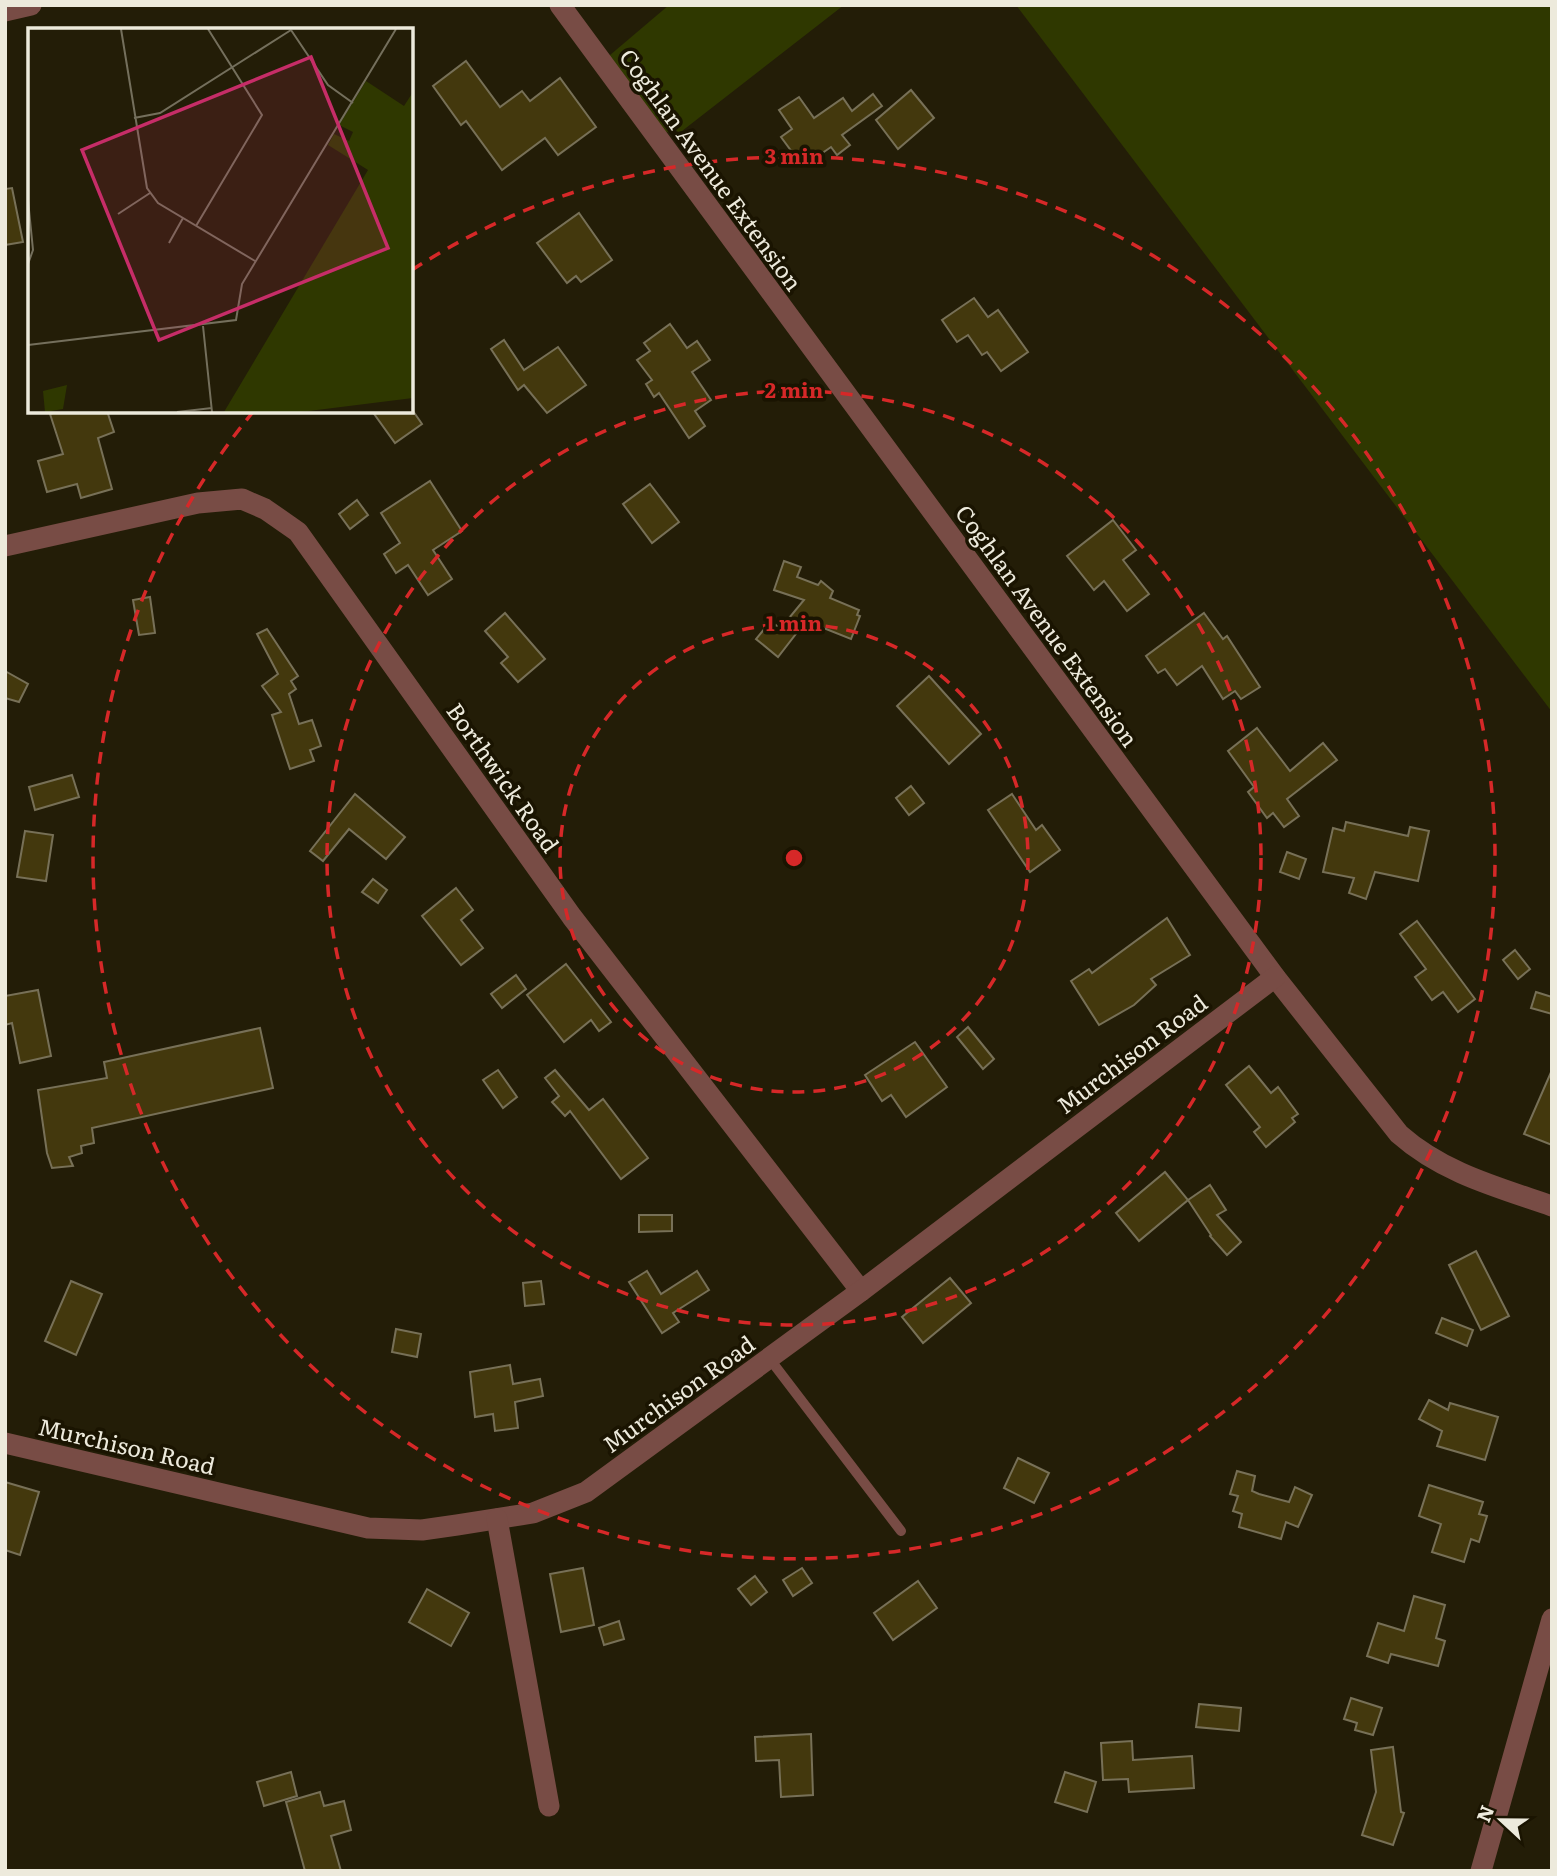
<svg xmlns="http://www.w3.org/2000/svg" width="1557" height="1876" viewBox="0 0 1557 1876" font-family="Literata,serif">
<style>
.green{fill:#2f3800}
.building{fill:#43380d;stroke:#777057;stroke-width:2}
.lines{fill:none;stroke-linecap:round;stroke-linejoin:round}
.lane{stroke:#784c45;stroke-width:10}
.street{stroke:#784c45;stroke-width:21}
.ring{fill:none;stroke:#d62828;stroke-width:3.5;stroke-dasharray:12 9}
.labels{text-anchor:middle;dominant-baseline:central;stroke-width:7;stroke-linejoin:round;paint-order:stroke}
.street-label{font-size:23px;fill:#edeadc;stroke:#1a1401}
.inset-road{fill:none;stroke:#746f5c;stroke-width:2}
.view{fill:#c62d68;fill-opacity:0.15;stroke:#c62d68;stroke-width:3.5}
.inset-edge{fill:none;stroke:#edeadc;stroke-width:3.5}
.centre{fill:#d62828;stroke:#1a1401;stroke-width:3.5}
.ring-label{font-size:21px;text-anchor:middle;font-weight:bold;fill:#d62828;stroke:#1a1401;stroke-width:7;stroke-linejoin:round;paint-order:stroke}
</style>
<rect width="100%" height="100%" fill="#231d07"/>
<g class="green">
<path d="M669 5H844L682 131 672 133 662 131 603 61Z"/>
<path d="M1016 5H1552V712Z"/>
</g>
<g class="building">
<path d="M466 61 500 107 522 91 530 101 560 78 596 127 558 155 545 138 502 170 466 121 461 125 433 86Z"/>
<path d="M911 90 934 118 898 149 876 120Z"/>
<path d="M873 94 882 106 842 135 850 145 837 155 831 147 815 158 807 147 795 156 781 137 792 129 779 110 799 97 814 118 843 98 852 111Z"/>
<path d="M12 188 23 242 5 245V189Z"/>
<path d="M579 213 612 260 581 282 576 276 567 283 537 243Z"/>
<path d="M974 298 988 317 998 310 1028 352 1001 371 987 352 982 355 968 335 957 342 942 320Z"/>
<path d="M670 324 687 348 697 341 710 360 692 372 711 400 695 411 705 426 689 438 659 393 654 397 646 384 652 380 637 360 650 351 644 343Z"/>
<path d="M504 340 524 370 558 347 586 385 547 413 524 385 518 390 491 349Z"/>
<path d="M59 411H107L114 432 98 438 112 489 81 498 77 484 47 492 38 461 63 454 50 414Z"/>
<path d="M372 411H413L422 424 395 443Z"/>
<path d="M430 481 462 531 433 550 452 579 428 595 408 565 396 573 384 554 400 543 381 513Z"/>
<path d="M650 484 679 522 652 543 623 504Z"/>
<path d="M357 500 368 515 350 529 339 514Z"/>
<path d="M1113 520 1136 550 1123 560 1149 594 1127 611 1104 581 1094 590 1067 556Z"/>
<path d="M784 561 801 567 797 577 818 585 821 581 833 591 830 598 859 610 857 615 860 616 851 639 806 621 778 657 756 639 766 627 771 631 776 625 780 629 804 600 774 590Z"/>
<path d="M150 597 155 633 139 635 133 600Z"/>
<path d="M505 613 545 659 518 682 501 663 508 657 485 631Z"/>
<path d="M1204 613 1223 639 1227 636 1260 687 1241 699 1235 691 1223 699 1202 666 1177 685 1165 669 1158 673 1146 656Z"/>
<path d="M267 629 298 676 291 681 296 689 289 694 299 724 312 720 321 746 310 750 314 761 290 769 272 715 281 712 262 686 278 674 257 634Z"/>
<path d="M5 671 28 684 19 702 5 698Z"/>
<path d="M929 676 981 734 949 764 897 706Z"/>
<path d="M1257 728 1290 771 1323 743 1337 760 1287 799 1299 816 1284 827 1273 813 1267 818 1248 792 1254 787 1228 751Z"/>
<path d="M72 775 79 797 35 810 29 787Z"/>
<path d="M911 786 924 803 909 815 896 798Z"/>
<path d="M355 794 405 837 386 859 349 829 323 861 310 851Z"/>
<path d="M1012 794 1036 830 1042 825 1060 850 1030 872 988 810Z"/>
<path d="M1346 822 1408 836 1410 827 1429 831 1418 881 1375 872 1366 899 1349 893 1354 878 1323 872 1333 828 1344 831Z"/>
<path d="M25 831 53 835 46 881 17 877Z"/>
<path d="M1287 852 1306 859 1299 879 1280 872Z"/>
<path d="M373 879 387 890 378 903 362 892Z"/>
<path d="M456 888 473 910 461 920 483 948 461 965 422 916Z"/>
<path d="M1167 918 1190 955 1151 979 1156 985 1134 1005 1099 1025 1071 981 1089 969 1092 973Z"/>
<path d="M1417 921 1475 999 1458 1012 1443 992 1432 1000 1415 977 1426 969 1400 934Z"/>
<path d="M1515 950 1530 969 1518 979 1503 960Z"/>
<path d="M566 964 611 1022 599 1031 591 1020 564 1042 527 995Z"/>
<path d="M516 975 526 989 502 1008 491 994Z"/>
<path d="M38 990 51 1056 20 1063 12 1023 5 1025V996Z"/>
<path d="M1536 992 1552 997V1014L1531 1008Z"/>
<path d="M968 1027 994 1059 983 1069 957 1037Z"/>
<path d="M260 1028 273 1088 92 1128 94 1143 81 1146 82 1153 69 1157 73 1166 52 1168 47 1153 38 1090 107 1078 104 1062Z"/>
<path d="M915 1042 947 1087 906 1117 891 1095 882 1101 865 1075Z"/>
<path d="M1249 1066 1271 1093 1278 1087 1298 1114 1292 1118 1295 1122 1266 1147 1254 1132 1260 1127 1226 1085Z"/>
<path d="M498 1070 517 1097 503 1108 483 1080Z"/>
<path d="M555 1070 589 1110 603 1099 648 1158 621 1179 570 1111 565 1116 552 1102 559 1096 545 1078Z"/>
<path d="M1552 1070V1145L1524 1134Z"/>
<path d="M1165 1172 1188 1200 1139 1241 1116 1213Z"/>
<path d="M1210 1185 1226 1210 1217 1215 1241 1242 1227 1255 1210 1236 1211 1235 1188 1200Z"/>
<path d="M639 1215H672V1231L639 1232Z"/>
<path d="M1476 1251 1509 1316 1481 1330 1449 1265Z"/>
<path d="M647 1271 661 1294 697 1271 709 1290 673 1313 679 1322 662 1333 629 1282Z"/>
<path d="M950 1278 971 1303 923 1343 902 1317Z"/>
<path d="M71 1281 102 1294 76 1355 45 1341Z"/>
<path d="M541 1281 544 1304 525 1306 523 1283Z"/>
<path d="M1442 1318 1473 1330 1467 1346 1436 1333Z"/>
<path d="M396 1329 421 1334 417 1357 392 1352Z"/>
<path d="M510 1365 513 1384 540 1379 543 1396 515 1402 518 1428 495 1431 493 1414 475 1417 470 1372Z"/>
<path d="M1429 1400 1448 1410 1450 1403 1498 1417 1485 1460 1437 1446 1442 1431 1419 1419Z"/>
<path d="M1018 1458 1049 1473 1034 1503 1004 1488Z"/>
<path d="M1237 1471 1255 1476 1252 1491 1259 1494 1289 1502 1295 1487 1312 1495 1298 1527 1286 1522 1281 1539 1239 1527 1242 1514 1233 1511 1238 1496 1230 1494Z"/>
<path d="M5 1482 39 1492 20 1555 5 1550Z"/>
<path d="M1429 1485 1483 1502 1479 1514 1487 1516 1479 1542 1471 1539 1464 1562 1432 1552 1441 1524 1419 1516Z"/>
<path d="M583 1568 594 1625 561 1632 550 1574Z"/>
<path d="M802 1568 812 1583 793 1596 783 1580Z"/>
<path d="M755 1576 767 1592 751 1605 738 1589Z"/>
<path d="M918 1581 937 1608 893 1640 874 1613Z"/>
<path d="M427 1589 469 1613 451 1646 409 1622Z"/>
<path d="M1414 1596 1445 1605 1436 1638 1445 1641 1438 1666 1391 1654 1388 1663 1367 1656 1378 1623 1404 1631Z"/>
<path d="M619 1621 624 1639 604 1645 599 1628Z"/>
<path d="M1351 1698 1382 1708 1373 1735 1355 1730 1357 1723 1344 1719Z"/>
<path d="M1199 1704 1241 1708 1239 1731 1196 1727Z"/>
<path d="M811 1734 813 1795 781 1797 779 1760 756 1761 755 1737Z"/>
<path d="M1132 1741 1133 1760 1192 1756 1194 1788 1129 1792 1128 1779 1103 1780 1101 1743Z"/>
<path d="M1393 1747 1401 1812 1404 1813 1393 1845 1362 1835 1376 1792 1371 1750Z"/>
<path d="M291 1772 297 1796 264 1806 257 1782Z"/>
<path d="M1065 1772 1096 1782 1087 1812 1055 1802Z"/>
<path d="M320 1792 324 1806 344 1801 351 1830 331 1836 341 1871H305L286 1802Z"/>
</g>
<g class="lines">
<path class="lane" d="M769 1358 901 1531"/>
<g class="street">
<path d="M560 5 1275 977 1399 1134C1443 1173 1497 1187 1552 1206"/>
<path d="M5 11 31 5"/>
<path d="M5 546 198 503 242 499 265 509 298 532 572 917 861 1291"/>
<path d="M5 1443 368 1528 422 1530 457 1525 533 1513 586 1492 861 1291 1275 977"/>
<path d="M497 1519 549 1806"/>
<path d="M1481 1871 1552 1619"/>
</g>
</g>
<g class="ring">
<circle cx="794" cy="858" r="234"/>
<circle cx="794" cy="858" r="467"/>
<path d="M412 270A701 701 0 1 1 253 412"/>
</g>
<g class="labels">
<g class="street-label">
<text transform="translate(712 169) rotate(54)">Coghlan Avenue Extension</text>
<text transform="translate(1048 625) rotate(54)">Coghlan Avenue Extension</text>
<text transform="translate(504 777) rotate(55)">Borthwick Road</text>
<text transform="translate(1131 1053) rotate(-37)">Murchison Road</text>
<text transform="translate(678 1393) rotate(-36)">Murchison Road</text>
<text transform="translate(127 1445) rotate(13)">Murchison Road</text>
</g>
</g>
<g transform="translate(28 28)">
<rect width="385" height="385" fill="#231d07"/>
<path d="M338 53 376 78 385 64V370L273 384H196L340 142 300 117 306 106 321 113 325 104 311 97ZM39 357 35 381 17 384 15 363Z" fill="#2f3800"/>
<path class="inset-road" d="M93 1 119 160 130 175 227 233M263 2 300 57 325 75M106 90 132 85 263 2M0 172 5 222 0 236M90 186 122 165M168 198 234 87 180 1M141 215 155 190M175 298 184 384M0 317 208 292 214 256 368 1M149 384 184 380"/>
<path class="view" d="M283 29 360 220 131 312 54 122Z"/>
<rect width="385" height="385" class="inset-edge"/>
</g>
<circle cx="794" cy="858" r="10" class="centre"/>
<g class="ring-label">
<text x="794" y="164">3 min</text>
<text x="794" y="398">2 min</text>
<text x="794" y="631">1 min</text>
</g>
<rect width="1557" height="1876" fill="none" stroke="#edeadc" stroke-width="14"/>
<g transform="translate(1501 1820) rotate(292)" stroke="#1a1401" stroke-width="5" paint-order="stroke">
<path d="M0-5L12 26L0 18L-12 26Z" fill="#edeadc"/>
<text y="-10" font-size="19" font-weight="bold" text-anchor="middle" fill="#edeadc">N</text>
</g>
</svg>
